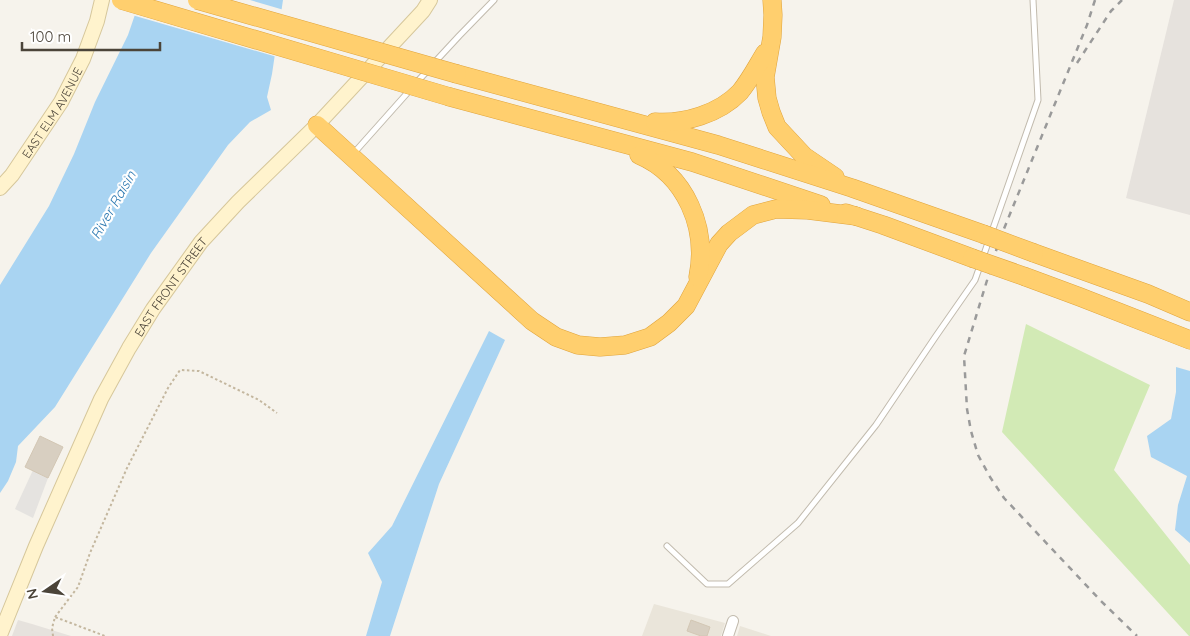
<svg xmlns="http://www.w3.org/2000/svg" width="1190" height="636" viewBox="0 0 1190 636" font-family="Quicksand,sans-serif">
<style>
.residential{fill:#eae5da}
.industrial{fill:#e6e2dd}
.green{fill:#d2eab5}
.parking{fill:#e5e3e0}
.water{fill:#a9d4f2}
.pier{fill:#f6f3ec}
.building{fill:#d8cfc1;stroke:#d3c7b4}
.lines{fill:none;stroke-linecap:round;stroke-linejoin:round}
.lane-casing{stroke:#c2bbae;stroke-width:7}
.street-casing{stroke:#c2bbae;stroke-width:12}
.secondary-casing{stroke:#d6c79b;stroke-width:16}
.highway-casing{stroke:#e0a43c;stroke-width:19}
.path{stroke:#c4b79f;stroke-width:2;stroke-dasharray:2.5 2.5;stroke-linecap:butt}
.lane{stroke:#fff;stroke-width:5}
.street{stroke:#fff;stroke-width:10}
.secondary{stroke:#fff3cd;stroke-width:14}
.highway{stroke:#ffcf6e;stroke-width:18}
.rail{stroke:#9a9a9a;stroke-width:2.5;stroke-dasharray:6 6;stroke-linecap:butt}
.highway-bridge-casing{stroke:#e0a43c;stroke-width:19;stroke-linecap:butt}
.highway-bridge{stroke:#ffcf6e;stroke-width:18}
.labels{text-anchor:middle;dominant-baseline:central;stroke-width:4.5;stroke-linejoin:round;paint-order:stroke}
.street-label{font-size:12px;fill:#4b4439;stroke:#fff}
.water-label{font-size:14px;font-style:italic;fill:#2e7ab2;stroke:#fff}
</style>
<rect width="100%" height="100%" fill="#f6f3ec"/>
<g class="residential">
<path d="M654 604 725 623 721 636H642Z"/>
<path d="M740 626 771 636H737Z"/>
</g>
<g class="industrial">
<path d="M1174 0H1190V215L1126 198Z"/>
<path d="M18 620 32 624 71 636H12Z"/>
</g>
<path class="green" d="M1026 324 1150 385 1114 470 1190 565V636H1189L1002 432Z"/>
<path class="parking" d="M33 470 48 478 33 518 15 509Z"/>
<g class="water">
<path d="M140 0H283L272 74 267 97 271 110 250 122 228 145 151 253 55 407 18 446 16 462 8 481 0 493V285L49 206 74 154 95 102 128 35Z"/>
<path d="M489 331 505 340 439 484 390 636H366L382 582 368 553 392 526Z"/>
<path d="M1176 367 1190 371V543L1175 530 1178 505 1187 476 1151 457 1147 436 1171 419 1176 392Z"/>
</g>
<path class="pier" d="M138 0H250L284 10 277 57 132 15Z"/>
<g class="building">
<path d="M40 436 63 447 48 478 25 467Z"/>
<path d="M691 620 710 627 707 636H701L687 631Z"/>
</g>
<g class="lines">
<defs>
<g id="lane">
<path d="M434 63 459 36 494 0"/>
<path d="M416 83 429 69"/>
<path d="M353 154 410 90"/>
<path d="M667 546 707 584H728L798 523 876 425 936 336 975 280 1038 100 1033 0"/>
</g>
<path id="street" d="M728 636 733 621"/>
<g id="secondary">
<path id="s1" d="M0 188 12 175 61 102 83 59 97 21 102 0"/>
<path id="s2" d="M0 635 36 546 101 399 129 348 153 309 201 242 238 202 317 125 423 11 430 0"/>
</g>
<g id="highway">
<path d="M772 0 773 15 772 37 765 77 767 98 771 112 777 127 804 156 835 177"/>
<path d="M457 74 718 145 852 188 983 234"/>
<path d="M450 97 692 162 821 205"/>
<path d="M655 122C684 124 719 114 740 92 750 80 757 66 765 53"/>
<path d="M317 125 532 321 556 337 578 345 600 347 625 345 650 337 669 323 686 306 719 244 729 233 753 215 776 209 808 210 856 216"/>
<path d="M639 155C686 175 708 228 698 277"/>
<path d="M846 213 883 225 972 258"/>
<path d="M1034 253 1148 294 1190 312"/>
<path d="M1026 277 1080 297 1190 340"/>
</g>
</defs>
<use href="#lane" class="lane-casing"/>
<use href="#street" class="street-casing"/>
<use href="#secondary" class="secondary-casing"/>
<use href="#highway" class="highway-casing"/>
<g class="path">
<path d="M55 617 78 587 90 553 127 468 168 388 180 370 199 371 259 400 277 413"/>
<path d="M53 636 52 628 55 617 105 636"/>
</g>
<use href="#lane" class="lane"/>
<use href="#street" class="street"/>
<use href="#secondary" class="secondary"/>
<use href="#highway" class="highway"/>
<g class="rail">
<path d="M1095 0 1087 25 999 241 964 356 967 409 971 431 978 455 990 477 1004 498 1101 601 1137 636"/>
<path d="M1077 63 1111 11 1122 0"/>
</g>
<defs>
<g id="highway-bridge">
<path d="M121 0 450 97"/>
<path d="M197 0 457 74"/>
<path d="M983 234 1034 253"/>
<path d="M972 258 1026 277"/>
</g>
</defs>
<use href="#highway-bridge" class="highway-bridge-casing"/>
<use href="#highway-bridge" class="highway-bridge"/>
</g>
<g class="labels">
<g class="street-label">
<text stroke="none"><textPath href="#s1" startOffset="92">EAST ELM AVENUE</textPath></text>
<text stroke="none"><textPath href="#s2" startOffset="389">EAST FRONT STREET</textPath></text>
</g>
<g class="water-label">
<text transform="translate(113 205) rotate(-60)">River Raisin</text>
</g>
</g>
<g transform="translate(45 591) rotate(257)" stroke="#ffffff" stroke-width="4" paint-order="stroke">
<path d="M0-4L9 19L0 12L-9 19Z" fill="#4b4439"/>
<text y="-8" font-size="14" font-weight="bold" text-anchor="middle" fill="#4b4439">N</text>
</g>
<path d="M22 42v8h138v-8" fill="none" stroke="#4b4439" stroke-width="2.5"/>
<text x="30" y="42" font-size="15" fill="#4b4439" stroke="#ffffff" stroke-width="4" paint-order="stroke">100 m</text>
</svg>
